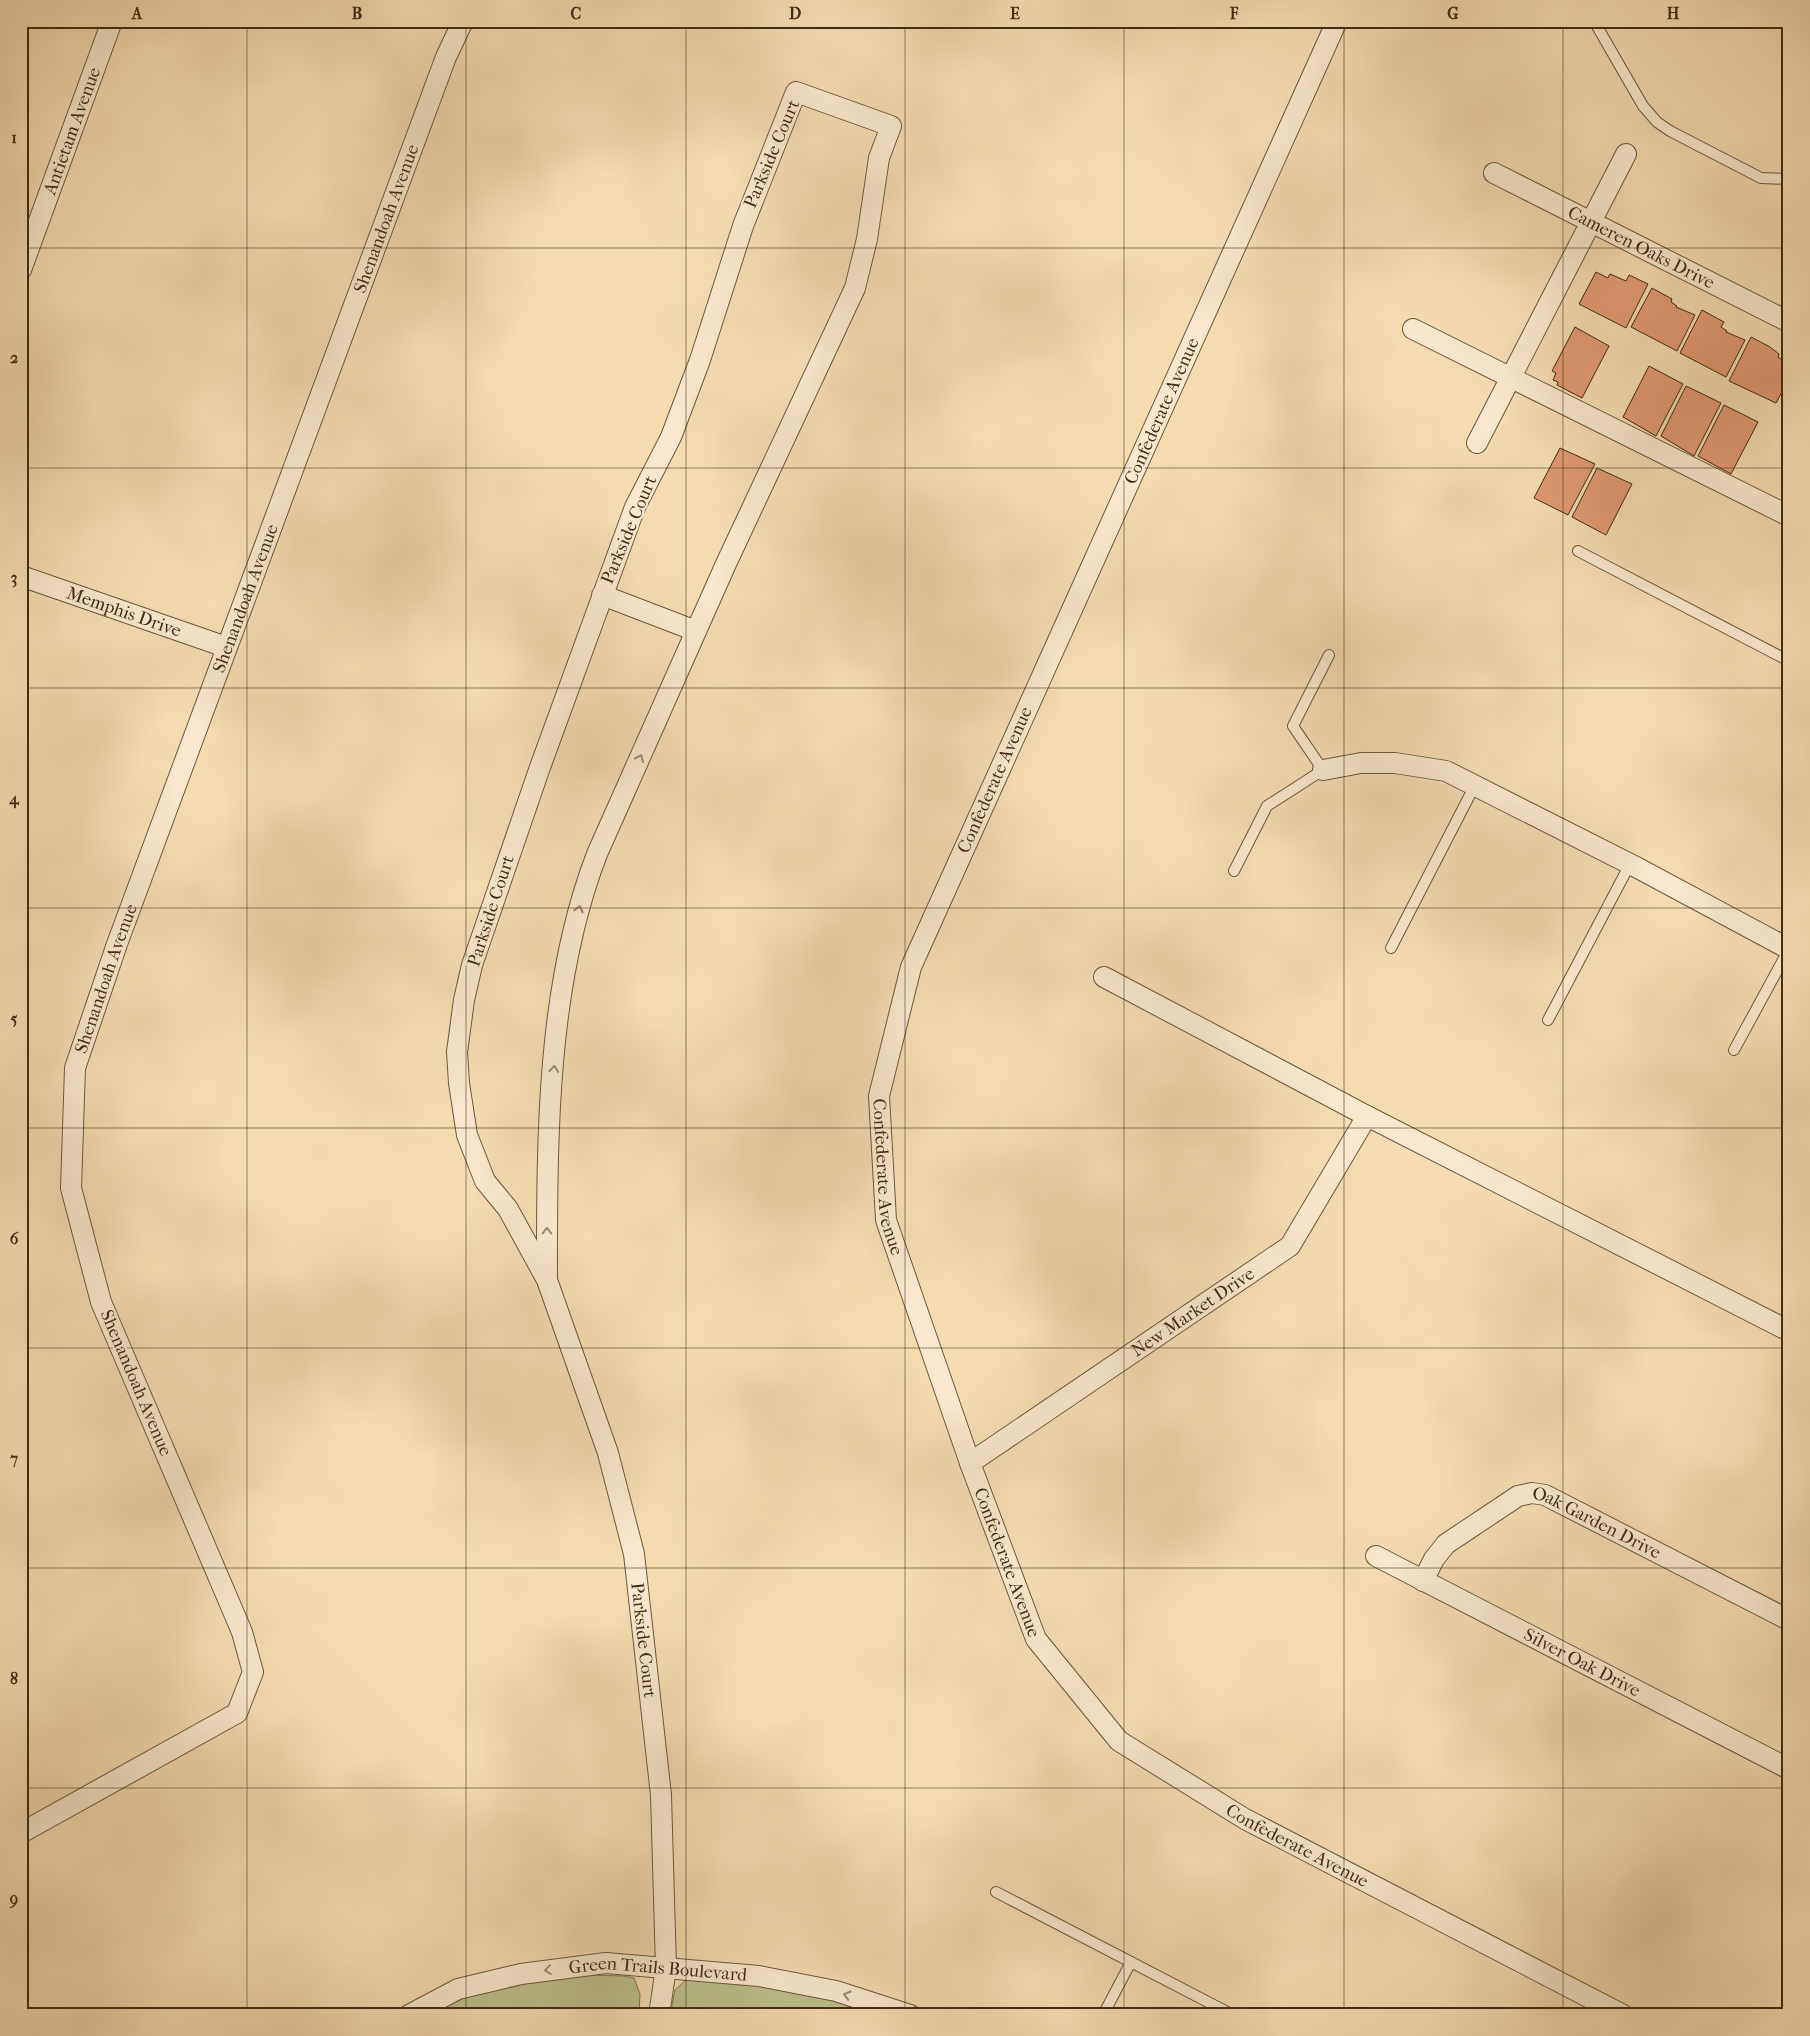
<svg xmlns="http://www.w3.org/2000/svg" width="1810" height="2036" viewBox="0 0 1810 2036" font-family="'IM FELL French Canon',serif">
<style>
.green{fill:#bbc08d;stroke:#7d7650}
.building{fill:#e19973;stroke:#3f2c13}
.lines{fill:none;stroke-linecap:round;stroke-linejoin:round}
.service-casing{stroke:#6d583b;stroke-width:12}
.minor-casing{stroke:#6d583b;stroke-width:22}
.service{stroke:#f9e8cd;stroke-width:10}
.minor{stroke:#f9e8cd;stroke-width:20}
.oneway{stroke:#9c8a70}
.grid{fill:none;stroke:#3f2c13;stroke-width:1;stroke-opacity:0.55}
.labels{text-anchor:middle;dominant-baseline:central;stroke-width:4.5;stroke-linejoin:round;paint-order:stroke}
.street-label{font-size:18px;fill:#3f2c13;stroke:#f9e8cd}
.neatline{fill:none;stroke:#3f2c13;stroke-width:2}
.grid-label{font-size:16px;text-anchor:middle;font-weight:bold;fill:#3f2c13}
</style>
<rect width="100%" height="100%" fill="#f6dbb2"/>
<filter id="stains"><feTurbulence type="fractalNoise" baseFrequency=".004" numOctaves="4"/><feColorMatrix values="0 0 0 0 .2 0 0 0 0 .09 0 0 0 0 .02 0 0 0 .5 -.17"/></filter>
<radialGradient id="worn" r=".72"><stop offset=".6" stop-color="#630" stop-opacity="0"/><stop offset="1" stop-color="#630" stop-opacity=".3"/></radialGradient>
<g class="green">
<path d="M589 1975 624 1976 634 1978 640 1994 639 2015H426L470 1995 499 1987Z"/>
<path d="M687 1979 761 1985 842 2002 884 2015H670L675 1990Z"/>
</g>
<g class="building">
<path d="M1596 272 1608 278 1610 274 1626 281 1629 275 1648 284 1626 328 1579 304Z"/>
<path d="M1652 288 1672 299 1671 302 1677 306 1676 307 1695 315 1677 351 1631 327Z"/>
<path d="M1702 310 1724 322 1721 327 1727 331 1726 332 1745 340 1726 377 1680 353Z"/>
<path d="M1575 327 1609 346 1582 398 1557 385 1558 382 1553 380 1556 373 1552 371Z"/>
<path d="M1751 337 1770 347 1779 354 1778 357 1786 362 1785 367 1789 369V379L1776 403 1729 381Z"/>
<path d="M1649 366 1683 384 1656 436 1623 417Z"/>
<path d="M1686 386 1721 403 1694 456 1661 436Z"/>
<path d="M1724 405 1758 422 1731 474 1698 456Z"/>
<path d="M1560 448 1595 464 1568 515 1534 498Z"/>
<path d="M1597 468 1632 484 1606 535 1572 517Z"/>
</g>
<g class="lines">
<defs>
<g id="service">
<path d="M1594 21 1643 106 1657 122 1670 131 1761 178 1789 179"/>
<path d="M1578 551 1789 661"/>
<path d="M1234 871 1267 806 1323 770 1293 726 1329 655"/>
<path d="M1391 948 1475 785"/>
<path d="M1548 1020 1630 864"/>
<path d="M1734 1050 1789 949"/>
<path d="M996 1892 1233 2015"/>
<path d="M1103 2015 1131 1962"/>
</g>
<g id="minor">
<path id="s1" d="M1337 21 911 967 879 1096 886 1220 970 1463 1036 1639 1119 1741 1245 1819 1623 2015"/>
<path id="s2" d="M1494 173 1789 322"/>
<path id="s3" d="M21 270 112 21"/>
<path d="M1413 329 1789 516"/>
<path d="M1477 443 1626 154"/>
<path id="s4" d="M21 576 226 647"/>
<path d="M602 595 696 631"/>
<path d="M1323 770 1361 763H1395L1446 771 1636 867 1789 949"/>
<path d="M1104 977 1367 1116 1789 1331"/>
<path id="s5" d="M547 1280C547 1140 546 986 597 854L725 566 855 288 867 239 879 158 891 126 796 92 743 226 700 360 671 437 635 507 539 770 472 965 464 1000 457 1052 459 1083 467 1135 485 1181 508 1209 547 1280 608 1453 634 1554 661 1795 666 1968 659 2015"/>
<path id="s6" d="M970 1463 1290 1246 1367 1116"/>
<path id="s7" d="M1376 1556 1789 1769"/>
<path id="s8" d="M1423 1581 1434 1559 1446 1544 1518 1496 1532 1493 1545 1495 1789 1620"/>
<path id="s9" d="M21 1833 237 1713 253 1672 242 1632 101 1302 71 1188 75 1068 117 944 446 57 463 21"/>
<path id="s10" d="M409 2015 458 1989 521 1974 606 1963 759 1976 836 1991 910 2015"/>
</g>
</defs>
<use href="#service" class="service-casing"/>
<use href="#minor" class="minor-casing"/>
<use href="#service" class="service"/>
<use href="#minor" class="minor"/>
</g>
<defs><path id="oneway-chevron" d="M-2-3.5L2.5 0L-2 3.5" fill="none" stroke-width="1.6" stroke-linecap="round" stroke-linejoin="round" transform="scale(1.25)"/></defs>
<g class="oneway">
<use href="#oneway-chevron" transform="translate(640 758) rotate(-66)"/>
<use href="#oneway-chevron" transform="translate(579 909) rotate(-76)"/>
<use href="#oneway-chevron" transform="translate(554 1069) rotate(-85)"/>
<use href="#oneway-chevron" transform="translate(547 1231) rotate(-90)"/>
<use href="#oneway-chevron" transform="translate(548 1970) rotate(173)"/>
<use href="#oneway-chevron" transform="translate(847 1995) rotate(-163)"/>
</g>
<path class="grid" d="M247 21V2015M466 21V2015M686 21V2015M905 21V2015M1124 21V2015M1344 21V2015M1563 21V2015M21 248H1789M21 468H1789M21 688H1789M21 908H1789M21 1128H1789M21 1348H1789M21 1568H1789M21 1788H1789"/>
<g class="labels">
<g class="street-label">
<text stroke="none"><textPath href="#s3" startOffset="148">Antietam Avenue</textPath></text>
<text transform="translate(772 154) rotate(-67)">Parkside Court</text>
<text stroke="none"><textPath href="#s9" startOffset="1834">Shenandoah Avenue</textPath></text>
<text stroke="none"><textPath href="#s2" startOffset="165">Cameren Oaks Drive</textPath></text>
<text transform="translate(1162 411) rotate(-66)">Confederate Avenue</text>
<text transform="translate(629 530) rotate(-67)">Parkside Court</text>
<text stroke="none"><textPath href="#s9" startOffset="1429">Shenandoah Avenue</textPath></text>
<text stroke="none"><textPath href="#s4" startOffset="109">Memphis Drive</textPath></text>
<text transform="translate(995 780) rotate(-66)">Confederate Avenue</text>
<text transform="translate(491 911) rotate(-72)">Parkside Court</text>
<text stroke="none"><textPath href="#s9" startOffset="1024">Shenandoah Avenue</textPath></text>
<text stroke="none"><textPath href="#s1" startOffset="1252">Confederate Avenue</textPath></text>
<text stroke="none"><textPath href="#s6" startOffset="269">New Market Drive</textPath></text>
<text transform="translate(136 1383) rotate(67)">Shenandoah Avenue</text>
<text stroke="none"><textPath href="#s8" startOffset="216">Oak Garden Drive</textPath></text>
<text stroke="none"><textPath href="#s1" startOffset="1658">Confederate Avenue</textPath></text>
<text stroke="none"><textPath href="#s5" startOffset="2966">Parkside Court</textPath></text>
<text stroke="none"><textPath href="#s7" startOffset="232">Silver Oak Drive</textPath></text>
<text stroke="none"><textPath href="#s1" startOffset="2078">Confederate Avenue</textPath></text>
<text stroke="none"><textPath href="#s10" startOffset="258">Green Trails Boulevard</textPath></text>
</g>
</g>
<rect width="1810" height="2036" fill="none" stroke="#f6dbb2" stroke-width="55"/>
<rect x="28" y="28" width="1754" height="1980" class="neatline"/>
<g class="grid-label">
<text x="137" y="19">A</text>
<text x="357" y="19">B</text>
<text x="576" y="19">C</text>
<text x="795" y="19">D</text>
<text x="1015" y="19">E</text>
<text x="1234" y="19">F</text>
<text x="1453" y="19">G</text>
<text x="1673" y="19">H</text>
<text x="14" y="143">1</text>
<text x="14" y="363">2</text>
<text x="14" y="583">3</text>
<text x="14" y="804">4</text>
<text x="14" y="1024">5</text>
<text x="14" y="1244">6</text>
<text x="14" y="1464">7</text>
<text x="14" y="1684">8</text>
<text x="14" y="1904">9</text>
</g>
<rect width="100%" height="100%" filter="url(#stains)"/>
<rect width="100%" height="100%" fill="url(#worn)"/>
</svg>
